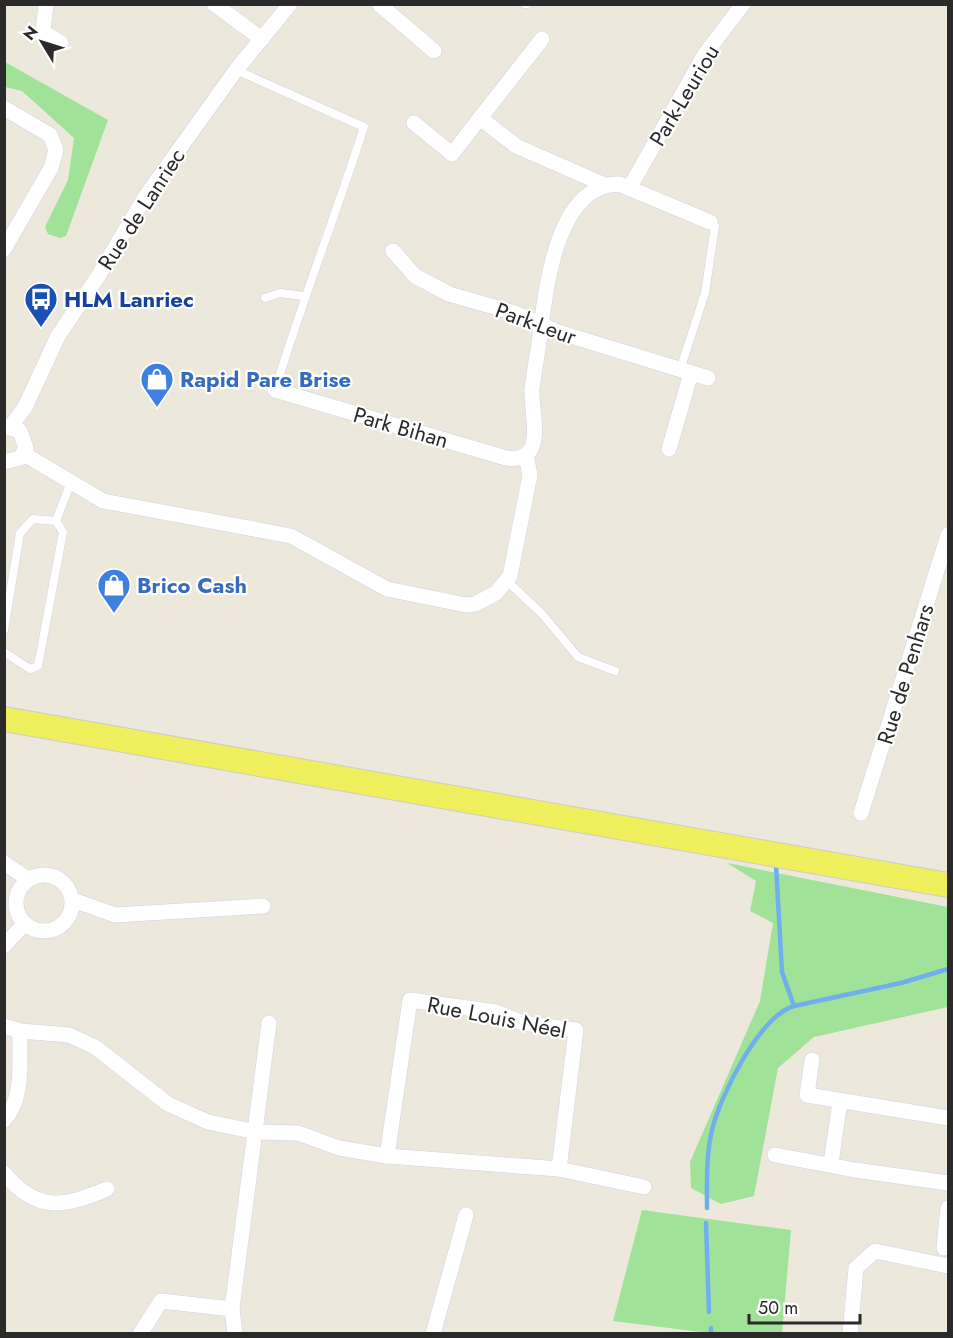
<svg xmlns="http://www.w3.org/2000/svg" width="953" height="1338" viewBox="0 0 953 1338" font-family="Jost,sans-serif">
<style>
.green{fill:#a1e299}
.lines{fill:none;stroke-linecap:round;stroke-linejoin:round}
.stream{stroke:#70afed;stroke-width:4.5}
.service-casing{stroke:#d2d2e3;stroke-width:9}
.minor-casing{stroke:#d2d2e3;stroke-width:16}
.primary-casing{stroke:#ccc;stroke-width:26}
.service{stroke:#fff;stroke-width:8}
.minor{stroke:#fff;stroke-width:15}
.primary{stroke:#efef5e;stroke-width:24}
.labels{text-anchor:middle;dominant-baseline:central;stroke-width:4.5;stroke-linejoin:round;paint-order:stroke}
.street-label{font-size:22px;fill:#2a2a2a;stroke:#fff}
.transit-label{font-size:22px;font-weight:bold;fill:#164399;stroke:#fff;text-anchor:start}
.shop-label{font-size:22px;font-weight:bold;fill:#366cbe;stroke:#fff;text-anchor:start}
</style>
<rect width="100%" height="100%" fill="#ece9dc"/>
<g class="green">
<path d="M5 62 108 120 66 236 60 238 48 234 45 227 68 180 74 138 22 91 5 87Z"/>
<path d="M727 863 948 907V1007L814 1037 778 1068 754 1196 721 1204 691 1188 690 1162 760 1001 773 923 750 911 756 881Z"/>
<path d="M642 1210 791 1230 782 1333H709L613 1321Z"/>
</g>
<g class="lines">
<g class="stream">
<path d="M776 865 782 972 794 1006"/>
<path d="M707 1208C707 1182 706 1155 712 1130 720 1096 759 1017 794 1006L901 983 948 969"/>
<path d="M706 1223 709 1312"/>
<path d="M711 1328V1334"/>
</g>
<defs>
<g id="service">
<path d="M525 4H527"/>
<path d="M236 70 364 127C336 215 302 301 275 390"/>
<path d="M265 298 280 293 304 296"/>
<path d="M680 370 705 293 715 226 710 222"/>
<path d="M56 521 71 482"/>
<path d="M507 581 542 614 578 657 615 671"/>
<path d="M4 630 20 533 33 519 56 521"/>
<path d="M4 652 30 669 38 666 63 532 56 521"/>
</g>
<g id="minor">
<path d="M46 4 43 32 61 43"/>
<path d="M214 4 262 39"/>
<path d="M379 4 434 51"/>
<path d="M542 39 480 118 516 146 605 185"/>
<path d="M4 108 50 135 56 150 51 168 4 249"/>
<path d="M414 123 452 154 480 118"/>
<path d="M630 187 705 54 743 4"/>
<path d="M393 251 415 276 449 294 515 313 558 332 708 378"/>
<path d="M275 390 506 458C515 460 526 458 531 449 539 434 531 407 532 390 534 371 538 353 540 335 546 288 556 185 619 184L710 222"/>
<path d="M4 426 20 431 26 448 20 458 4 462"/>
<path d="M11 426 25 407 58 336 99 275 145 197 236 70 290 4"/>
<path d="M669 449 691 373"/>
<path d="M24 454 103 501 291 536 387 589 466 605 475 604 496 593 510 576 530 475 526 455"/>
<path d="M861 813 948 535"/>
<path d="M4 863 28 879"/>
<circle cx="44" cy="903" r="28"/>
<path d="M73 900 115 915 263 906"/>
<path d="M4 946 24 924"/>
<path d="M4 1026 20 1031 69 1035 95 1047 168 1104 208 1122 256 1132 298 1133 339 1148 387 1156 559 1169 644 1187"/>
<path d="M812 1060 807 1095 948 1118"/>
<path d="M4 1120C25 1098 19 1059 20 1031"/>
<path d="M775 1155 855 1170 948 1183"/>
<path d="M387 1156 410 1000 496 1012 523 1023 576 1030 559 1169"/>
<path d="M831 1163 840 1102"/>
<path d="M4 1173C37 1213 64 1207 107 1189"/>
<path d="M944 1248 948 1208"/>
<path d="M140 1334 161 1301 232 1309"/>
<path d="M235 1334 232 1309 269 1023"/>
<path d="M433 1334 466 1215"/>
<path d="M850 1334 856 1268 875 1251 948 1266"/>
</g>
<path id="primary" d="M4 719 948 885"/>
</defs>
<use href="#service" class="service-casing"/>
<use href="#minor" class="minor-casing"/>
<use href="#primary" class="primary-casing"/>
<use href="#service" class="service"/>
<use href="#minor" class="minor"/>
<use href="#primary" class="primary"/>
</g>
<defs>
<symbol id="bus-pin" viewBox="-11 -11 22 30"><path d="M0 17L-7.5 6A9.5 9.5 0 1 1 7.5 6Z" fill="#1a4fb4" stroke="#fff"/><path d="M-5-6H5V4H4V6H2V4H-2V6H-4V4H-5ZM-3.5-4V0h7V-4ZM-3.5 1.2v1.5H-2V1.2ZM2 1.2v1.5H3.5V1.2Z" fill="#fff"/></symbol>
<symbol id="shop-pin" viewBox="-11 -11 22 30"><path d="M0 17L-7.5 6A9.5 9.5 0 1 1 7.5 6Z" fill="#3f7fe0" stroke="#fff"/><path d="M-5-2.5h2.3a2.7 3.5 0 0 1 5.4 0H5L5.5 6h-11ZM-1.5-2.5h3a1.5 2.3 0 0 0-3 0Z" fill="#fff"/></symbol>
</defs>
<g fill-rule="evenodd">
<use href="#bus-pin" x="22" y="280" width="38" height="52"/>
<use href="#shop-pin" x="138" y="360" width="38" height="52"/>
<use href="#shop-pin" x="95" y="566" width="38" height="52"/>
</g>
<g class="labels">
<g class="street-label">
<text transform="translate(684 95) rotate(-59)">Park-Leuriou</text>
<text transform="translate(141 209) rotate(-57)">Rue de Lanriec</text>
<text transform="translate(536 323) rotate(20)">Park-Leur</text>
<text transform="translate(401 427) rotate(16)">Park Bihan</text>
<text transform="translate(905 674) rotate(-73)">Rue de Penhars</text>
<text transform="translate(497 1017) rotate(11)">Rue Louis Néel</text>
</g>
<g class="transit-label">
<text x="64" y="299">HLM Lanriec</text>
</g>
<g class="shop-label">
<text x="180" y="379">Rapid Pare Brise</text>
<text x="137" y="585">Brico Cash</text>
</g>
</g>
<rect width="953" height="1338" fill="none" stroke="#2a2a2a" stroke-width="12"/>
<g transform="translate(42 42) rotate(308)" stroke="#ffffff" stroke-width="4.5" paint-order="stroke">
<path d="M0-4.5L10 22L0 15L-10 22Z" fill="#2a2a2a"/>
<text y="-9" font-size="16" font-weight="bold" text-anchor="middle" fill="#2a2a2a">N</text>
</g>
<path d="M749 1314v9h111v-9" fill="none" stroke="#2a2a2a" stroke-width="3"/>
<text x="758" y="1314" font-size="18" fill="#2a2a2a" stroke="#ffffff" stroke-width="4.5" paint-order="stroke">50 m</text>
</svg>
